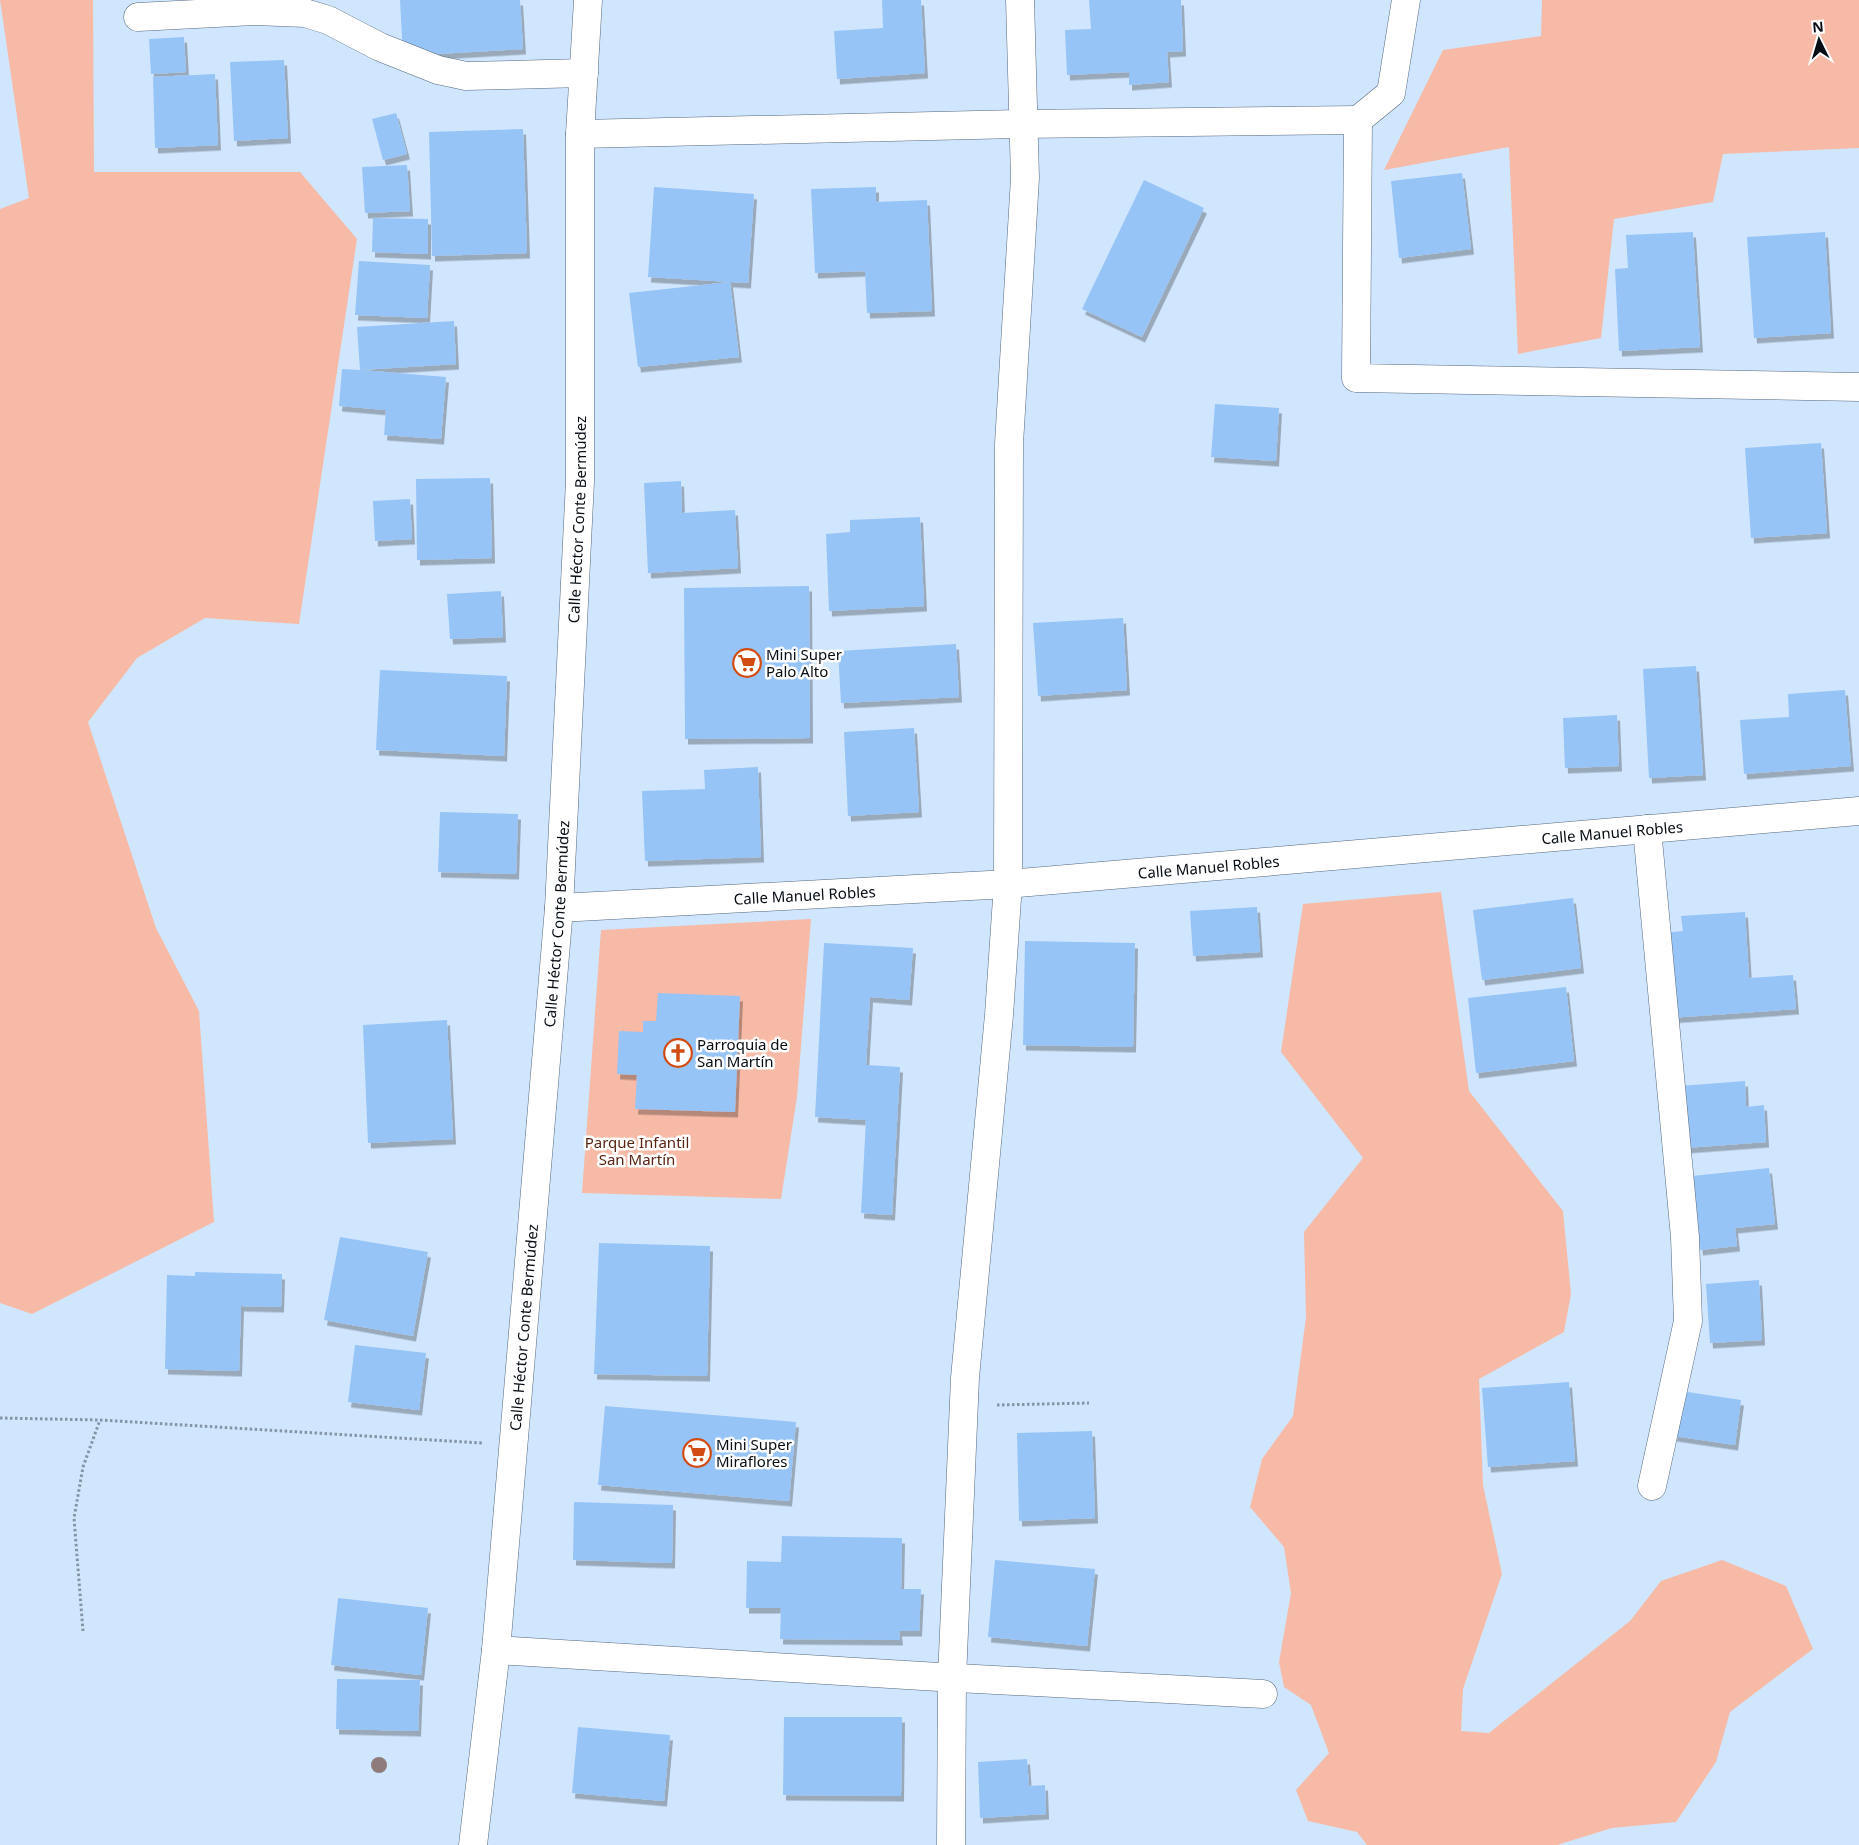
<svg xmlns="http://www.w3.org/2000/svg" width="1859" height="1845" viewBox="0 0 1859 1845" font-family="'Noto Sans',sans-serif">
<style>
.green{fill:#f7baa6}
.building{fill:#96c4f6;filter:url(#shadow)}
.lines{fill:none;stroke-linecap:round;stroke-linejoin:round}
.minor-casing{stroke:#55687d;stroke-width:29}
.path{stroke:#8394a5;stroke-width:3;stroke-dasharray:2.5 2.5;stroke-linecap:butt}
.minor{stroke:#fff;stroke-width:28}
.tree{fill:#8e7b7c}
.labels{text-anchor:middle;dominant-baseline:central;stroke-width:5;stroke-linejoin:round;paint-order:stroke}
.street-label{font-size:15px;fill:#050c13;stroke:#fff}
.poi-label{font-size:15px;fill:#050c13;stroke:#fff;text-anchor:start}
.park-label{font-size:15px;fill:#582411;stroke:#fff}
</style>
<defs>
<filter id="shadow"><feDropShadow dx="3" dy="5.5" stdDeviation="0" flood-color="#0004"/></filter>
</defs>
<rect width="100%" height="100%" fill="#d0e6fe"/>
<g class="green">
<path d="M0 0H93L94 172H300L357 239 299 624 205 618 137 658 88 722 156 928 199 1011 214 1222 32 1314 0 1303V209L29 198Z"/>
<path d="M1542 0H1859V148L1723 154 1713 202 1614 219 1601 338 1518 354 1509 147 1384 170 1443 50 1541 36Z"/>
<path d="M1441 892 1469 1091 1563 1211 1571 1294 1564 1332 1479 1379 1483 1485 1502 1574 1463 1689 1461 1731 1489 1733 1630 1621 1661 1581 1722 1560 1786 1586 1813 1649 1730 1712 1716 1762 1676 1822 1612 1828 1557 1845H1367L1357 1832 1308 1821 1296 1790 1329 1753 1311 1705 1284 1687 1279 1662 1291 1593 1284 1547 1250 1507 1262 1459 1293 1416 1306 1317 1304 1232 1363 1158 1281 1052 1303 904Z"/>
<path d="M811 919 797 1097 781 1199 582 1193 601 930Z"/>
</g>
<g class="building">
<path d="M400 0H520L523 49 403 56Z"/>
<path d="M882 0H921L925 73 837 79 834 31 883 28Z"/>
<path d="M1089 0H1181L1183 51 1167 52 1169 82 1129 85V72L1067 75 1065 30 1091 29Z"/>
<path d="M184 37 186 72 151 74 149 39Z"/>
<path d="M284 60 288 138 234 141 230 62Z"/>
<path d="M215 74 218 145 155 148 153 77Z"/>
<path d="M396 113 407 154 383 160 372 119Z"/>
<path d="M523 129 527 253 432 256 429 132Z"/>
<path d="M407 165 410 211 365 213 362 167Z"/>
<path d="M1462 173 1471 249 1399 258 1391 181Z"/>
<path d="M1144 180 1204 208 1142 337 1082 309Z"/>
<path d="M654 187 754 194 748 283 648 277Z"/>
<path d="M876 187V202L927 200 932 311 867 313 865 271 815 273 811 189Z"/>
<path d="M373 218 428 219V254L372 252Z"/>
<path d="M1693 232 1700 347 1619 351 1615 269 1628 268 1626 235Z"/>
<path d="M1825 232 1831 333 1754 338 1747 237Z"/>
<path d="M359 261 430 265 427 318 355 315Z"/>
<path d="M730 282 739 357 638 367 629 293Z"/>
<path d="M454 321 456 364 360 370 446 377 441 439 384 435 386 410 339 406 342 369 360 370 357 327Z"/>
<path d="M1215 404 1279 408 1276 461 1211 457Z"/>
<path d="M1821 443 1827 533 1751 538 1745 448Z"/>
<path d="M490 478 492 558 417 560 416 479Z"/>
<path d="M681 481 682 513 735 510 738 568 648 573 644 483Z"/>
<path d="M410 499 412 539 375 541 373 501Z"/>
<path d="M920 517 924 606 829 611 826 534 850 532V520Z"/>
<path d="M809 586 810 738 685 739 684 588Z"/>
<path d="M501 591 503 637 450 639 447 594Z"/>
<path d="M1123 618 1127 690 1038 696 1033 623Z"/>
<path d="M956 644 959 697 841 703 838 651Z"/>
<path d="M1696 666 1703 775 1649 778 1643 669Z"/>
<path d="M380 670 507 676 504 756 376 750Z"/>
<path d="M1845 690 1851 766 1744 774 1740 720 1789 717 1788 694Z"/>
<path d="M1617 715 1619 766 1565 768 1563 718Z"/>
<path d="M914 728 919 812 848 816 844 732Z"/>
<path d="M758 767 761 857 645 861 642 791 705 789 704 770Z"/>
<path d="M440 812 518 814 516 874 438 872Z"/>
<path d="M1573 898 1581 968 1482 980 1473 910Z"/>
<path d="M1257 907 1260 952 1193 956 1190 911Z"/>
<path d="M1745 912 1749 978 1793 975 1796 1009 1669 1018 1663 933 1683 931 1681 916Z"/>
<path d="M1025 941 1135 943 1133 1047 1023 1045Z"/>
<path d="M824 943 913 948 909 1000 870 997 866 1065 900 1067 892 1215 861 1213 866 1120 815 1117Z"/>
<path d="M1566 987 1574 1061 1476 1073 1468 998Z"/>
<path d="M658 993 740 996 735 1112 635 1109 637 1075 617 1074 619 1031 643 1032V1021H656Z"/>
<path d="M447 1020 453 1139 368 1143 363 1025Z"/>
<path d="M1745 1081 1746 1107 1764 1105 1766 1142 1685 1148 1680 1086Z"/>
<path d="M1769 1168 1775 1224 1735 1228 1737 1246 1700 1250 1692 1176Z"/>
<path d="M340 1237 428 1252 413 1336 324 1320Z"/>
<path d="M599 1243 710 1246 707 1376 594 1374Z"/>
<path d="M195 1272 282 1274 281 1307 241 1306 239 1371 165 1369 167 1275 195 1276Z"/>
<path d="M1759 1280 1762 1340 1710 1343 1706 1284Z"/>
<path d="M355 1345 426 1353 419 1410 348 1402Z"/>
<path d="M1569 1382 1575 1461 1488 1467 1482 1388Z"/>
<path d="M1681 1391 1741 1400 1735 1445 1674 1436Z"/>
<path d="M605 1406 796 1422 789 1501 598 1485Z"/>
<path d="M1092 1431 1095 1518 1019 1521 1017 1433Z"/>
<path d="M574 1502 673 1505 672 1563 573 1560Z"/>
<path d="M782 1536 902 1538 901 1589H921L919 1631H899L900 1640 780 1639 781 1608H746L747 1561 781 1562Z"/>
<path d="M995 1560 1095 1569 1087 1646 988 1637Z"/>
<path d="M338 1598 428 1608 421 1675 331 1665Z"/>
<path d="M337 1679 420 1680 418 1731 336 1729Z"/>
<path d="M784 1717H902L901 1796 783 1795Z"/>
<path d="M578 1727 670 1735 664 1801 572 1793Z"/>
<path d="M1027 1759 1029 1786 1045 1785 1046 1814 980 1818 978 1762Z"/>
</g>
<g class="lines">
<defs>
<g id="minor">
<path d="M138 17 254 11 305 13 328 20 380 47 438 70 466 76 584 73"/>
<path d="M1358 120 1356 378 1859 387"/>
<path d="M1358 120 1391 93 1406 0"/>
<path d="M580 134 1022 124 1358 120"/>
<path d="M1647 829 1685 1237 1688 1321 1652 1486"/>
<path id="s1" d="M559 908 1008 884 1859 811"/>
<path d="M496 1650 939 1677 1263 1694"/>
<path id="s2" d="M473 1845 496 1650 559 908 580 481V134L588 0"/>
<path d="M951 1845 952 1678 965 1378 999 1015 1008 884 1009 444 1025 178 1020 0"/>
</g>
</defs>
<use href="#minor" class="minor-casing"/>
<g class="path">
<path d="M997 1405 1089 1403"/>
<path d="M0 1418 100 1420 482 1443"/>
<path d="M83 1631 74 1518 83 1467 100 1420"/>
</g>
<use href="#minor" class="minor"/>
</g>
<circle class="tree" cx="379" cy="1765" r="8"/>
<defs>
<symbol id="supermarket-ring" viewBox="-11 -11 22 22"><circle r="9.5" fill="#fff" stroke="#d14b12" stroke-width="1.5"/><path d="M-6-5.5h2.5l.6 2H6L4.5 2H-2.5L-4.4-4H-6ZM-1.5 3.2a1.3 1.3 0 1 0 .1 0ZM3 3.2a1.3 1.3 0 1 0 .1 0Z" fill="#d14b12"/></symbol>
<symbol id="church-ring" viewBox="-11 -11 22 22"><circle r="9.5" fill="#fff" stroke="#d14b12" stroke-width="1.5"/><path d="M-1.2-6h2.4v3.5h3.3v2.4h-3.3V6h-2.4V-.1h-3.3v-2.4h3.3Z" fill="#d14b12"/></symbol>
</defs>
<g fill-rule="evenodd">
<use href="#supermarket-ring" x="731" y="647" width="32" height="32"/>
<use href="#church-ring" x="662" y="1037" width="32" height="32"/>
<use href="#supermarket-ring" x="681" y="1437" width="32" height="32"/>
</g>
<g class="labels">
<g class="street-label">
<text stroke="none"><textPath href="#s2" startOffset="1330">Calle Héctor Conte Bermúdez</textPath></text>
<text stroke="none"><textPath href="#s1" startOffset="1056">Calle Manuel Robles</textPath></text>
<text stroke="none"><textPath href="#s1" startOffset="651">Calle Manuel Robles</textPath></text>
<text stroke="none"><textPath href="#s1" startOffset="246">Calle Manuel Robles</textPath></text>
<text stroke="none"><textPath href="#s2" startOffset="925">Calle Héctor Conte Bermúdez</textPath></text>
<text stroke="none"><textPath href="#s2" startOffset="520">Calle Héctor Conte Bermúdez</textPath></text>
</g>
<g class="poi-label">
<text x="766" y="654">Mini Super<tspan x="766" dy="17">Palo Alto</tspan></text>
<text x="697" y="1044">Parroquia de<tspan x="697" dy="17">San Martín</tspan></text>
<text x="716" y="1444">Mini Super<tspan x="716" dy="17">Miraflores</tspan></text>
</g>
<g class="park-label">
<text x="637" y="1142">Parque Infantil<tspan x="637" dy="17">San Martín</tspan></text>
</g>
</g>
<g transform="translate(1819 40) rotate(355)" stroke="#ffffff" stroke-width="4" paint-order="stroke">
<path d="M0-4L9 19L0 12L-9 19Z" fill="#050c13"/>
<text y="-8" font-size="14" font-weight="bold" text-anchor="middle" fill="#050c13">N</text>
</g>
</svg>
